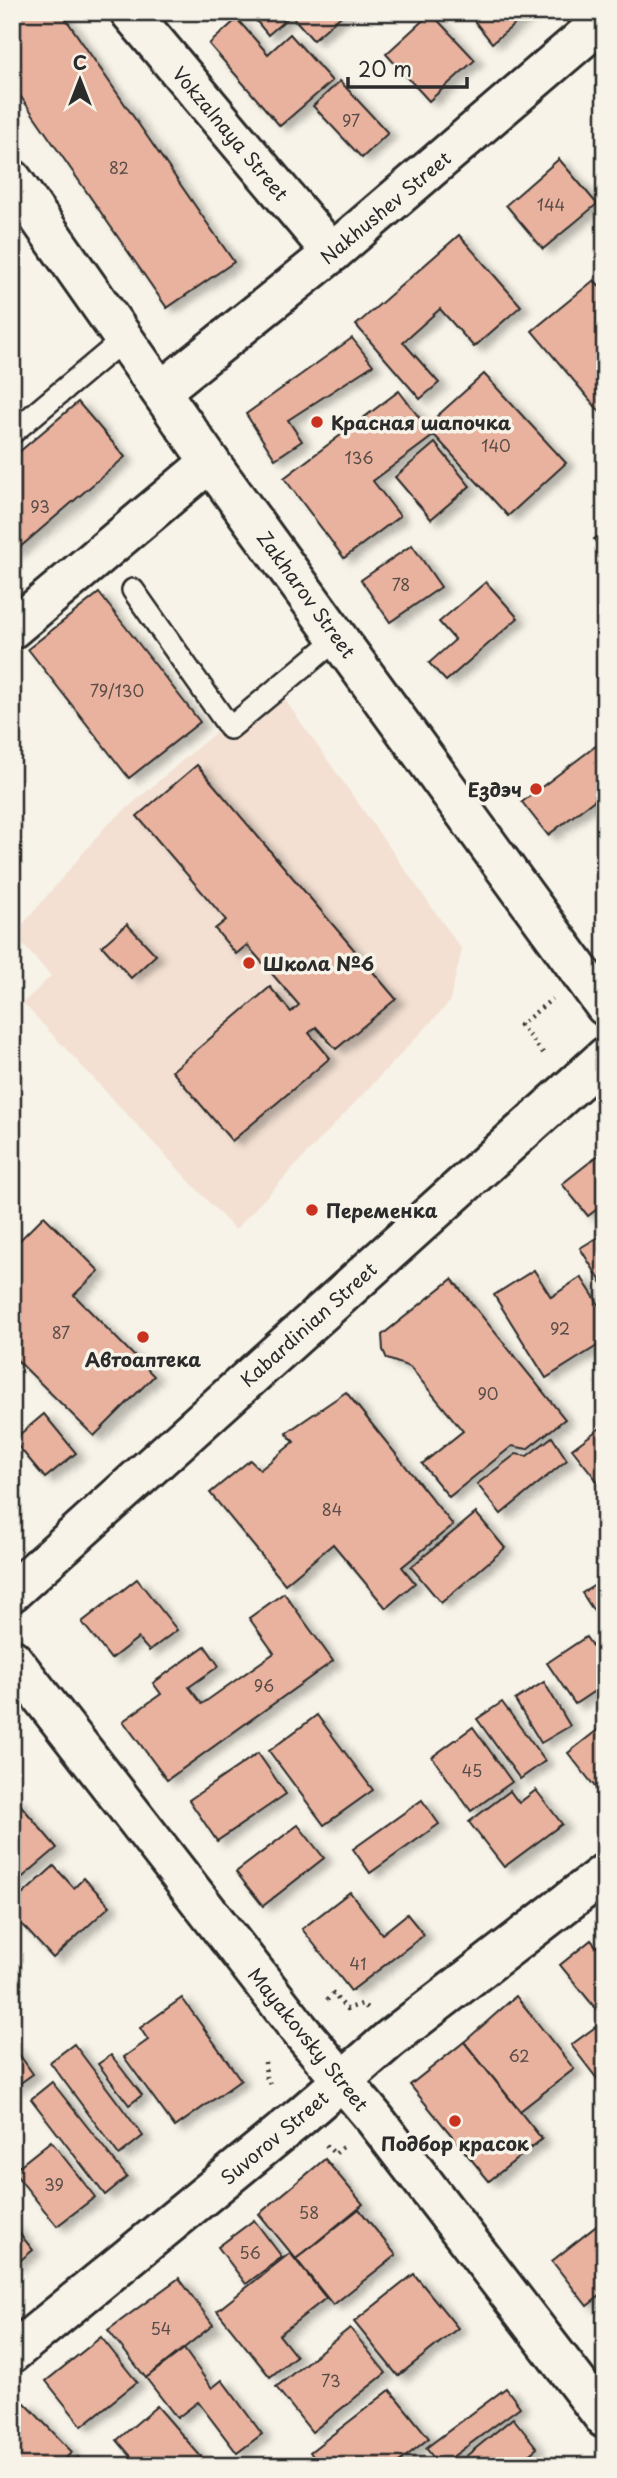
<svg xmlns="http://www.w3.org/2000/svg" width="617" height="2478" viewBox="0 0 617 2478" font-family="'Playpen Sans',sans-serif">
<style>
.built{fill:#f3e0d2}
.building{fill:#e9b29e;stroke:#2b2b2b;stroke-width:2;filter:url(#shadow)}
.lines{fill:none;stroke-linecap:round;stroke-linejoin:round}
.lane-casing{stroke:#2b2b2b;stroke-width:26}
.street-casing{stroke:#2b2b2b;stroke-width:44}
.secondary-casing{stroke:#2b2b2b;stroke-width:44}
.path{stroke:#2b2b2b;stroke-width:4.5;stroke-dasharray:2 5;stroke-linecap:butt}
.lane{stroke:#f7f3e8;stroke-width:21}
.street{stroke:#f7f3e8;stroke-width:38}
.secondary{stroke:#f7f3e8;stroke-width:38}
.poi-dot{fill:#c8321e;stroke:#f7f3e8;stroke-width:2.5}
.labels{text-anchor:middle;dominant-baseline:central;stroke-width:7;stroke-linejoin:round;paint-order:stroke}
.number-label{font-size:16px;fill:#5a4d48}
.street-label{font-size:19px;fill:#2b2b2b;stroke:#f7f3e8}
.poi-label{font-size:19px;font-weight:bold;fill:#2b2b2b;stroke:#f7f3e8;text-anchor:start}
</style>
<defs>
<filter id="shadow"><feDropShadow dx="8" dy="4.5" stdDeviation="3.5" flood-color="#0004"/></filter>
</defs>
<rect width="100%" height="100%" fill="#f7f3e8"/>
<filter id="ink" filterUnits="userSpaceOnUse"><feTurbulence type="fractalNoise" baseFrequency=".0143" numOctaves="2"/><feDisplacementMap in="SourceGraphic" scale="14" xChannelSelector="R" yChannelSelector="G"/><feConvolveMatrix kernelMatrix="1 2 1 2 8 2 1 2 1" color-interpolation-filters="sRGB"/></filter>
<g filter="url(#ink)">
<path class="built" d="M273 683 462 950 449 1003 235 1230 23 1003 51 976 14 935 105 827Z"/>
<g class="building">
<path d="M12 12H61L234 262 167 308 12 84Z"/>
<path d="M249 12H346L313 40 291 15 268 35Z"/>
<path d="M467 12H524L526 15 492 43Z"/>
<path d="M431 13 475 60 429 101 386 54Z"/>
<path d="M237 19 268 54 290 34 332 81 280 126 209 44Z"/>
<path d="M340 81 388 133 362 158 313 106Z"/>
<path d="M559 159 597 204 543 249 506 205Z"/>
<path d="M459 235 521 306 474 347 440 309 403 342 439 383 420 399 356 325Z"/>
<path d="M594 280 605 292V418L532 331Z"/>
<path d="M352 338 373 365 288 420 302 441 275 459 246 414Z"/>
<path d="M484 374 566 463 508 516 426 426Z"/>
<path d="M399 391 433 436 373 481 400 516 344 558 284 478Z"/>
<path d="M78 402 125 457 12 554V458Z"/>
<path d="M435 443 470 486 431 519 395 477Z"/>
<path d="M605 533V556L594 539Z"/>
<path d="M412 545 441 587 390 622 361 580Z"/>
<path d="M486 582 518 618 446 681 429 663 455 640 439 622Z"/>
<path d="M99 593 200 722 129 778 28 649Z"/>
<path d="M605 739V792L548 835 522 802Z"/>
<path d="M197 765 396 999 336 1049 316 1027 309 1033 330 1058 232 1141 172 1071 270 987 291 1012 299 1005 247 945 236 954 215 929 226 920 137 816Z"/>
<path d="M127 924 156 955 131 978 102 946Z"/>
<path d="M605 1150V1203L588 1216 562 1184Z"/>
<path d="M44 1216 99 1271 74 1295 154 1376 94 1436 12 1355V1309L16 1305 12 1301V1237L18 1242Z"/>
<path d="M605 1233V1288L580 1248Z"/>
<path d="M534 1270 551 1297 581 1277 605 1314V1341L546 1378 494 1295Z"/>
<path d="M452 1279 565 1419 527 1449 512 1446 449 1497 422 1464 463 1431 410 1367 387 1359 383 1350 382 1335Z"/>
<path d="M346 1392 453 1525 402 1567 415 1583 386 1608 333 1544 285 1584 210 1493 250 1460 260 1470 294 1442 286 1433Z"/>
<path d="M44 1414 76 1453 45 1478 13 1440Z"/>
<path d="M600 1428 605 1434V1478L599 1483 572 1449Z"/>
<path d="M552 1437 567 1460 501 1514 477 1484 516 1454 527 1456Z"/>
<path d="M476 1513 505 1548 441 1603 411 1567Z"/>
<path d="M137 1579 177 1630 149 1651 138 1638 111 1659 82 1622Z"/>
<path d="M605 1579V1628L582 1593Z"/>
<path d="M284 1593 333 1661 167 1780 123 1721 161 1694 153 1683 205 1646 219 1666 189 1687 202 1704 274 1653 249 1618Z"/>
<path d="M586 1637 605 1665V1684L575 1704 547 1663Z"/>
<path d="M544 1682 570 1726 541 1743 515 1700Z"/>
<path d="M502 1702 545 1761 520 1779 477 1719Z"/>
<path d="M317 1715 373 1790 324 1825 269 1751Z"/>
<path d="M605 1724V1795L603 1797 568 1753Z"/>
<path d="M473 1727 512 1782 471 1811 432 1757Z"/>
<path d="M258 1753 286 1794 217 1841 189 1800Z"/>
<path d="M536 1790 562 1824 504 1867 469 1822 510 1791 519 1803Z"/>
<path d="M12 1795 57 1848 12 1886Z"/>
<path d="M422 1800 439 1824 370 1873 353 1849Z"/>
<path d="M298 1825 324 1858 263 1906 236 1872Z"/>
<path d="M54 1866 74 1888 84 1878 110 1906 53 1958 12 1914V1904Z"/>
<path d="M350 1892 382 1934 407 1914 424 1935 351 1991 302 1929Z"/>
<path d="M591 1940 605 1957V2002L596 2009 560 1965Z"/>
<path d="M516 1996 574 2069 520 2111 464 2042Z"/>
<path d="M182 1998 241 2080 175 2127 124 2057 148 2040 140 2028Z"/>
<path d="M605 2020V2089L571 2045Z"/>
<path d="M464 2042 542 2139 489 2181 410 2085Z"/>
<path d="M12 2044 33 2074 12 2089Z"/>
<path d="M74 2044 143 2136 119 2155 50 2062Z"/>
<path d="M111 2055 142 2095 129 2105 98 2064Z"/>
<path d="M52 2082 127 2177 105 2195 31 2099Z"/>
<path d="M51 2141 95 2197 57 2226 13 2171Z"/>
<path d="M325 2159 363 2204 296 2259 259 2214Z"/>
<path d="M359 2209 396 2255 333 2305 296 2259Z"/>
<path d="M254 2220 282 2257 246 2284 218 2247Z"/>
<path d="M12 2224 33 2250 12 2267Z"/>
<path d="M599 2224 605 2231V2292L587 2306 552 2261Z"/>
<path d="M290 2253 326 2298 279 2335 296 2356 270 2377 217 2311Z"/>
<path d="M414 2274 458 2328 398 2376 354 2322Z"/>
<path d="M179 2278 213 2325 146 2378 108 2330Z"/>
<path d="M350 2328 386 2373 312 2432 276 2387Z"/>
<path d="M101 2337 137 2382 82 2426 46 2381Z"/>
<path d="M184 2349 212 2388 222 2380 262 2434 237 2453 198 2402 177 2418 146 2378Z"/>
<path d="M506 2388 520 2407 440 2466 426 2448Z"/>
<path d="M390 2390 429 2438 394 2466H320L310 2452Z"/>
<path d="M25 2403 72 2452 58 2466H12V2415Z"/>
<path d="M157 2406 209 2466H139L117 2440Z"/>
<path d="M513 2418 537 2448 515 2466H454Z"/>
<path d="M78 2457 85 2466H67Z"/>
</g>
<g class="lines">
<defs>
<g id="lane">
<path d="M12 433 124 339"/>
<path d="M133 590 230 728 339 637"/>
</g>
<g id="street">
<path d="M130 12 332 253"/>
<path d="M12 179 210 462 605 1006"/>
<path d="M161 391 332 253 605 19"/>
<path d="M12 629 210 462"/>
<path d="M12 1659 299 2029 374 2118 605 2419"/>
<path d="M12 2353 300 2117 390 2039 605 1873"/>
</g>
<path id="secondary" d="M12 1592 605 1057"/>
</defs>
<use href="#lane" class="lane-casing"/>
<use href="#street" class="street-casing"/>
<use href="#secondary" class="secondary-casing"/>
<g class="path">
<path d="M543 1053 520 1025 552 999"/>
<path d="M596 1116 605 1119"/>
<path d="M327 2000 333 1994 347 2009 362 2004 367 2008"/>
<path d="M265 2062 266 2077 271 2086"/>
<path d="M326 2145 335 2154 345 2145"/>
</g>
<use href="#lane" class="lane"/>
<use href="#street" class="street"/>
<use href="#secondary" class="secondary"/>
</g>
</g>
<g class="poi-dot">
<circle cx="317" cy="422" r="7"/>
<circle cx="536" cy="789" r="7"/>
<circle cx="249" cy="963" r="7"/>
<circle cx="312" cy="1210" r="7"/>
<circle cx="143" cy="1337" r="7"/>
<circle cx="455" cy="2121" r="7"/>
</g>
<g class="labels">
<g class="number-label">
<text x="351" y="120">97</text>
<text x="119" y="167">82</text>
<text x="551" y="204">144</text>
<text x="496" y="445">140</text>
<text x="359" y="457">136</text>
<text x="40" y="506">93</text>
<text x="401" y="584">78</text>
<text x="117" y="690">79/130</text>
<text x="560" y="1328">92</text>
<text x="61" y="1332">87</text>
<text x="488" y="1393">90</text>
<text x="332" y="1509">84</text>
<text x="264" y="1685">96</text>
<text x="472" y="1770">45</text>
<text x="358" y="1963">41</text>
<text x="519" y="2055">62</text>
<text x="54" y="2184">39</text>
<text x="309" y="2212">58</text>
<text x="250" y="2252">56</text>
<text x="161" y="2328">54</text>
<text x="331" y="2380">73</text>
</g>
<g class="street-label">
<text transform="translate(231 133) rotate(50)">Vokzalnaya Street</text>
<text transform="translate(385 207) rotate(-40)">Nakhushev Street</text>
<text transform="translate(307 594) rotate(54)">Zakharov Street</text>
<text transform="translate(308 1324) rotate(-42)">Kabardinian Street</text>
<text transform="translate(309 2039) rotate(51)">Mayakovsky Street</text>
<text transform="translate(274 2137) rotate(-40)">Suvorov Street</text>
</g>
<g class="poi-label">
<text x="331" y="422">Красная шапочка</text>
<text x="522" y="789" text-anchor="end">Ездэч</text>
<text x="263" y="963">Школа №6</text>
<text x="326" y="1210">Переменка</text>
<text x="143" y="1359" text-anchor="middle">Автоаптека</text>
<text x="455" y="2143" text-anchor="middle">Подбор красок</text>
</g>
</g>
<rect width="617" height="2478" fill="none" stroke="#f7f3e8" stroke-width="42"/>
<rect x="21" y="21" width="575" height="2436" fill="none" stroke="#2b2b2b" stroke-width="2.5" filter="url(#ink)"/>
<g transform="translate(80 80)" stroke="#f7f3e8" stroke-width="5" paint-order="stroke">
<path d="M0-5L12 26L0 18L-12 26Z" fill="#2b2b2b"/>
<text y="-10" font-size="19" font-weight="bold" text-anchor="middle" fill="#2b2b2b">С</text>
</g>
<path d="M348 77v10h119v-10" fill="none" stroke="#2b2b2b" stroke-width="3.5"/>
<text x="358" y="77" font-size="21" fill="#2b2b2b" stroke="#f7f3e8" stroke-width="5" paint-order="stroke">20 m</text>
</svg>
